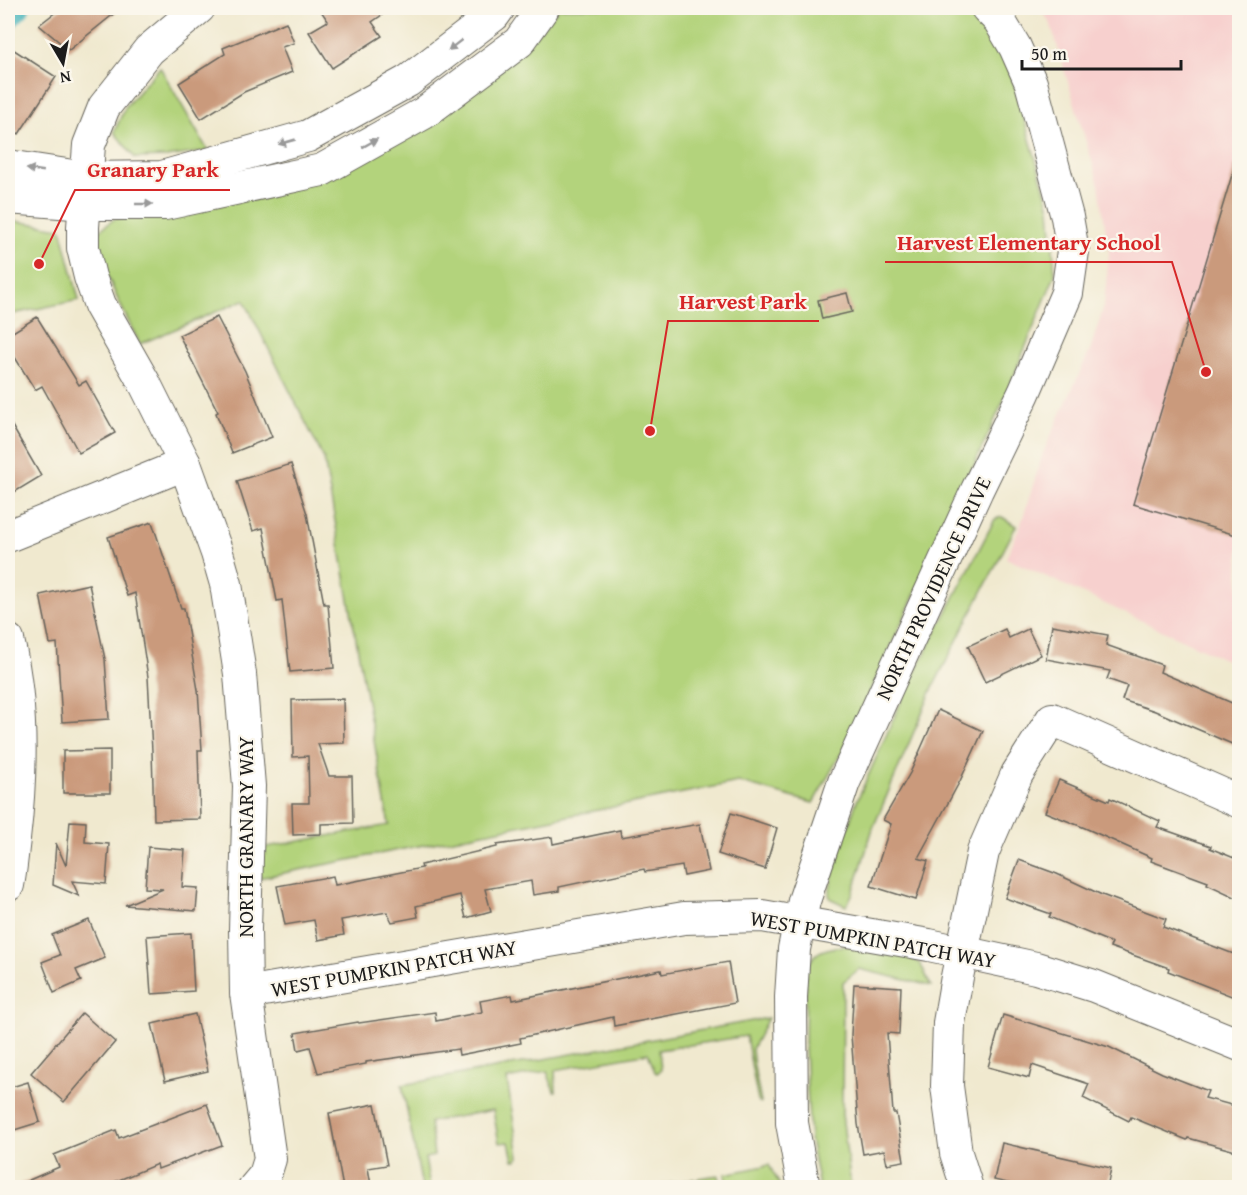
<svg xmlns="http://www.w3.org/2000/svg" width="1247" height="1195" viewBox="0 0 1247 1195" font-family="'Gentium Book Plus',serif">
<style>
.built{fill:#f7d0ce}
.green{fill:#b3d37b;stroke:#68784c;stroke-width:1.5}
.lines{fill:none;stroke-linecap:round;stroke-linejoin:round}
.canal{stroke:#43b3ba;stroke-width:22}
.building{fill:#ca9a7b}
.minor-casing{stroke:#66645b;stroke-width:34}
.minor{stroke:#fff;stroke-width:32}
.oneway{fill:#999}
.labels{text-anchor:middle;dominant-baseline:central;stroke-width:4.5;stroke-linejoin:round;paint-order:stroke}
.street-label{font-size:21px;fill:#1c1c1c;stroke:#fbf7ec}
.leader{fill:none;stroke:#d62828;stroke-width:2}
.callout-dot{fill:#d62828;stroke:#fbf7ec;stroke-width:2}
.callout-label{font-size:22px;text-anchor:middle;font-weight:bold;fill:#d62828;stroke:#fbf7ec;stroke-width:4.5;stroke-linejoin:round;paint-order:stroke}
</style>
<rect width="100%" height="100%" fill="#fbf7ec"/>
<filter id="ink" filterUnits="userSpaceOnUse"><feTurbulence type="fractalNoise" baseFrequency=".0167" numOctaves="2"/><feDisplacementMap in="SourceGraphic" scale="12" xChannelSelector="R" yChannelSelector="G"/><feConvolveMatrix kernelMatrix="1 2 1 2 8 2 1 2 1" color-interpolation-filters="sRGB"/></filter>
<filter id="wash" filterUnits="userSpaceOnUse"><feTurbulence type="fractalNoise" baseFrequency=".008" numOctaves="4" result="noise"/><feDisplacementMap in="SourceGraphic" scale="24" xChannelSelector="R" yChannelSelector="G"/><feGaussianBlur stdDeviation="1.35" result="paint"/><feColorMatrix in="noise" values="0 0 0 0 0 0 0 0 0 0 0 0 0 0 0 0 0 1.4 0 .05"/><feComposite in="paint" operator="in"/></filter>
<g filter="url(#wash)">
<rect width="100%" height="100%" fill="#f0e9cf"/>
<path class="built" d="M1039 8H1239V666L1006 558 1021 524 1043 453 1090 350 1104 306 1109 253 1099 185 1050 22Z"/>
<g class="green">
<path d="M8 8H30L8 31Z"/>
<path d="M559 8H969L1002 43 1050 208 1055 275 1003 402 843 750 813 803 738 782 259 878 255 849 389 825 324 459 244 300 140 344C122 309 103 272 95 234L114 219 220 205 521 51Z"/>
<path d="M160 67 208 151 166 157 135 158 114 132 126 106Z"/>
<path d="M8 220 61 228 79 300 8 315Z"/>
<path d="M1002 517 1016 526 933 687 873 828 853 893 846 906 831 899 829 895 832 877 856 803 909 684 995 519Z"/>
<path d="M849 945 910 958 920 963 931 986 859 969 843 982 842 1114 851 1187H819L810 1139 805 1049 806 970C815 947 827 949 849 945Z"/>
<path d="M768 1018 752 1049 754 1066 761 1103 758 1102 746 1036 659 1050 661 1070 657 1073 655 1072 648 1053 555 1070 556 1091H554L547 1071 507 1079 519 1157 517 1160H513L509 1142 499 1143 493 1110 430 1122 434 1156 425 1158 430 1187H422L402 1085Z"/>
<path d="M769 1165 781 1187H727L725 1174Z"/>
<path d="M718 1175 720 1187H662V1185L693 1179 697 1181 699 1178Z"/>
</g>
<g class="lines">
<path class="canal" d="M8 19 19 8"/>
</g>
<g id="blocks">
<g class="building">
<path d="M61 8H121L69 50 39 25Z"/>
<path d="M319 8H392L372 22 382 36 332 68 309 32 328 21Z"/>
<path d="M286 22 294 43 282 47 292 72 244 92 201 119 179 83 225 54 223 48Z"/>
<path d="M8 46 56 77 19 134 8 127Z"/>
<path d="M1235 165 1239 166V536L1133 504Z"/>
<path d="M847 293 852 312 822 319 818 300Z"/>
<path d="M37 317 79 385 86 381 115 433 79 453 42 386 35 390 8 346V335Z"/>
<path d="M217 317 245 371 272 437 232 453 216 413 218 412 179 335Z"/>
<path d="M8 419 41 476 8 496Z"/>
<path d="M291 464 307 514 324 604H328L334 668 290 672 282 600 277 601 263 528 253 531 237 481Z"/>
<path d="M152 522 181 608H184L198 690 202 750H198L200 819 154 820 152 751 148 677 135 593 127 596 108 537Z"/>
<path d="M89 584 105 659 109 719 62 722 57 643 50 644 40 595Z"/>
<path d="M1052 625 1108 635 1106 645 1162 665 1160 672 1239 706V747L1155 711 1122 700 1127 686 1107 679 1110 671 1046 659Z"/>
<path d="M1005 629 1009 638 1028 629 1041 655 985 682 968 646Z"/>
<path d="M343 699 344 743 318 744 329 776H352L353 823 321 824V834L293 835 292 803H309L308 756 293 757 292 700Z"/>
<path d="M938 710 983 731 960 781 918 858 928 861 916 900 871 886 891 824 883 820 910 773Z"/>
<path d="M110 750V793H63V751Z"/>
<path d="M1059 780 1109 801 1110 798 1160 821 1157 827 1211 846 1210 848 1239 860V899L1207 884 1208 882 1151 861 1152 858 1085 828 1045 812Z"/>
<path d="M731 813 777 828 765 869 718 854Z"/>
<path d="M70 821 86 822 85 842 109 844 106 884 72 881 79 896 53 885 56 843 66 866Z"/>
<path d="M700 824 709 871 684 876 682 866 645 872 644 869 559 887V891L533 895 531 881 485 889 491 911 466 918 460 895 416 906 418 917 392 922 387 912 341 920 344 935 318 940 314 920 285 925 277 886 333 876 335 885 422 868 421 865 497 847V845L552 837 553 844 620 830 621 837Z"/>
<path d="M148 847 185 850 182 887 198 888 196 911 125 905 163 889 145 888Z"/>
<path d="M1019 860 1057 874 1102 895 1166 919 1163 927 1239 956V999L1168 971 1169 968 1110 947 1112 943 1049 917 1051 914 1005 898Z"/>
<path d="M89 920 105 958 76 970 81 981 54 993 42 962 60 955 52 935Z"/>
<path d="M191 933 194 991 151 994 147 936Z"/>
<path d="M728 962 735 1003 614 1026 613 1017 520 1038 521 1043 459 1055 458 1049 366 1062V1064L318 1073 310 1047 298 1050 295 1033 358 1022 359 1023 435 1012 436 1021 482 1012 480 1001 512 995 513 1000 661 970 662 974Z"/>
<path d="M854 984 901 987 899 1034 887 1033 893 1113H896L904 1161 887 1164 884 1150 863 1154 858 1124 851 1035Z"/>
<path d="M82 1013 115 1042 64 1102 31 1073Z"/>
<path d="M195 1014 208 1071 165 1081 152 1024Z"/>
<path d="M1003 1015 1109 1047 1162 1073 1208 1091 1205 1098 1239 1107V1152L1188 1138 1187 1140 1131 1117 1129 1121 1083 1098 1089 1084 1032 1065 1029 1078 988 1067Z"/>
<path d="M28 1082 40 1122 8 1132V1088Z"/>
<path d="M207 1104 222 1145 158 1169 157 1164 100 1188H11L59 1167 54 1155 116 1130 119 1138Z"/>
<path d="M375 1104 387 1165 368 1168 371 1185 343 1188 329 1113Z"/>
<path d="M1002 1143 1111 1168 1107 1188H1029L994 1180Z"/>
</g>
</g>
</g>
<g filter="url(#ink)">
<use href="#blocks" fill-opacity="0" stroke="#66645b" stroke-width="1.5"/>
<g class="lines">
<defs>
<g id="minor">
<path d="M199 8 149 50 104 107 89 145 83 227V248L90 277 100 305 145 384 185 464 217 553 226 584 240 674 249 786 245 929 246 993 270 1159 265 1175 254 1188"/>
<path d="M8 166 86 178 162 177 308 136 408 81 494 15 499 8"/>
<path d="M8 198 86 204H165L322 170 424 113 519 42 543 8"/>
<path d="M8 536 185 464"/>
<path d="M8 640C23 705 22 773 14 839 12 854 11 870 8 885"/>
<path d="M246 993 684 918 762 916 929 945 1036 968 1094 986 1240 1045"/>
<path d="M804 1188 792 1123 791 997 794 949 804 901 844 782 977 490 1024 393 1067 293 1073 251 1067 217 1031 83 1015 47 999 20 987 8"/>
<path d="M967 1188 956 1153 947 1086 949 1023 957 977 983 852 1017 774 1052 719 1240 802"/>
</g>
</defs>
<use href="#minor" class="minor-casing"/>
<use href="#minor" class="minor"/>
</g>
<defs><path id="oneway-solid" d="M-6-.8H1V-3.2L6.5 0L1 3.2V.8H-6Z" transform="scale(1.5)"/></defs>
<g class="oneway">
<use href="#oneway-solid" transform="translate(455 45) rotate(142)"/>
<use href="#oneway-solid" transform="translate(287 142) rotate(164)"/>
<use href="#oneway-solid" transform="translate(370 143) rotate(-29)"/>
<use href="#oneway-solid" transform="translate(35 170) rotate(-172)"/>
<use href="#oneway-solid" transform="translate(144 204)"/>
</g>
</g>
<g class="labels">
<g class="street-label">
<text transform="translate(933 588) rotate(-65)">NORTH PROVIDENCE DRIVE</text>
<text transform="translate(245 837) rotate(-90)">NORTH GRANARY WAY</text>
<text transform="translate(873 939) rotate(10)">WEST PUMPKIN PATCH WAY</text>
<text transform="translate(394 968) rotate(-10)">WEST PUMPKIN PATCH WAY</text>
</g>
</g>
<path class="leader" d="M39 264L75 190H230M1206 372L1172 262H885M650 431L668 321H819"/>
<g class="callout-dot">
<circle cx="39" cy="264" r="6"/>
<circle cx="1206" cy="372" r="6"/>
<circle cx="650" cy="431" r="6"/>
</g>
<g class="callout-label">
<text x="153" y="177">Granary Park</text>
<text x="1029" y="250">Harvest Elementary School</text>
<text x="743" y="309">Harvest Park</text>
</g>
<rect width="1247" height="1195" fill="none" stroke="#fbf7ec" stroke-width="30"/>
<g transform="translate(63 63) rotate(170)" stroke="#fbf7ec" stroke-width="4.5" paint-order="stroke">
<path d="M0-4.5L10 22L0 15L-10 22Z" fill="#1c1c1c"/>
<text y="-9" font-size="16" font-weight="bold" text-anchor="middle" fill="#1c1c1c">N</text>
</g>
<path d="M1022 60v9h159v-9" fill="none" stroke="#1c1c1c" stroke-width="3"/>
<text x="1031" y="60" font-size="18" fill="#1c1c1c" stroke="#fbf7ec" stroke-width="4.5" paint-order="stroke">50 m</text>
</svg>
